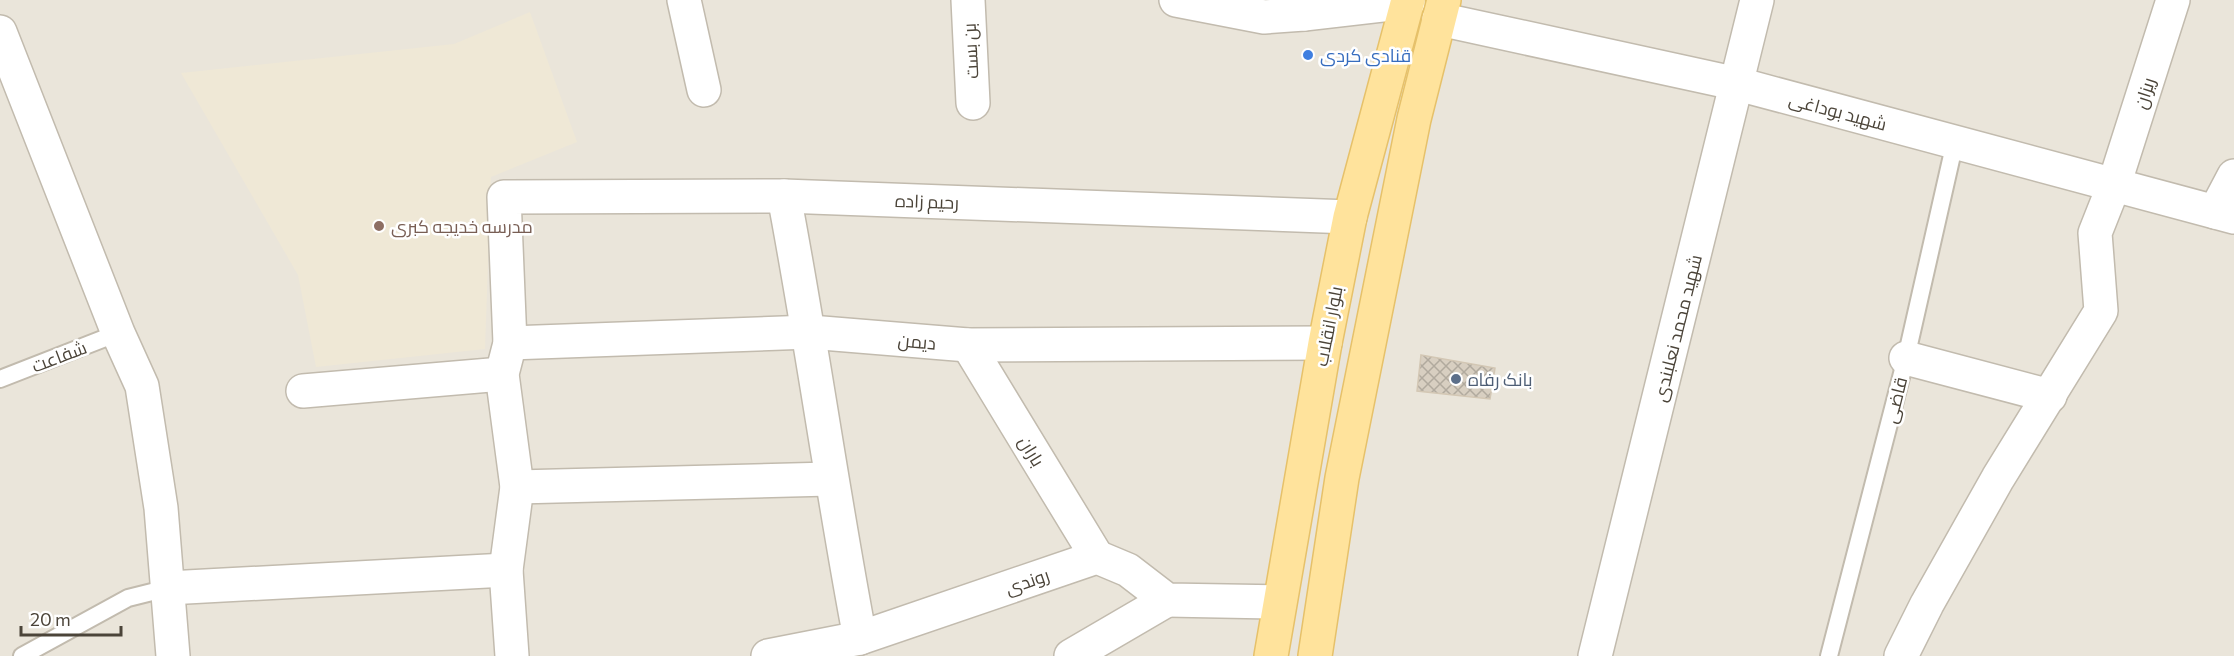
<svg xmlns="http://www.w3.org/2000/svg" width="2234" height="656" viewBox="0 0 2234 656" font-family="Commissioner,Cairo,sans-serif">
<style>
.residential{fill:#eae5da}
.education{fill:#efe8d6}
.building{fill:url(#building-cross-hatch);stroke:#d3c7b4;stroke-width:1.5}
.lines{fill:none;stroke-linecap:round;stroke-linejoin:round}
.lane-casing{stroke:#c2bbae;stroke-width:20}
.street-casing{stroke:#c2bbae;stroke-width:36}
.primary-casing{stroke:#e6c16a;stroke-width:36}
.lane{stroke:#fff;stroke-width:16}
.street{stroke:#fff;stroke-width:33}
.primary{stroke:#ffe39c;stroke-width:33}
.shop-dot{fill:#3f7fe0;stroke:#fff;stroke-width:2}
.education-dot{fill:#8d6e63;stroke:#fff;stroke-width:2}
.service-dot{fill:#5c6f8a;stroke:#fff;stroke-width:2}
.labels{text-anchor:middle;dominant-baseline:central;stroke-width:5;stroke-linejoin:round;paint-order:stroke}
.street-label{font-size:18px;fill:#4b4439;stroke:#fff}
.shop-label{font-size:18px;fill:#366cbe;stroke:#fff;text-anchor:start}
.education-label{font-size:18px;fill:#785e54;stroke:#fff;text-anchor:start}
.service-label{font-size:18px;fill:#4e5e75;stroke:#fff;text-anchor:start}
</style>
<defs>
<pattern id="building-cross-hatch" width="8" height="8" patternUnits="userSpaceOnUse" patternTransform="scale(1.5)"><rect width="8" height="8" fill="#d8cfc1"/><path d="M0 0l8 8M0 8l8-8" fill="none" stroke="#b1aa9e"/></pattern>
</defs>
<rect width="100%" height="100%" fill="#f6f3ec"/>
<rect class="residential" x="0" y="0" width="2234" height="656"/>
<path class="education" d="M530 12 577 142 491 177 485 349 316 367 298 275 181 73 454 44Z"/>
<path class="building" d="M1421 355 1495 368 1490 399 1417 391Z"/>
<g class="lines">
<defs>
<g id="lane">
<path d="M0 379 118 333"/>
<path d="M22 656 128 598 168 588"/>
<path d="M1829 656 1906 358 1955 142"/>
</g>
<g id="street">
<path d="M684 0 704 90"/>
<path d="M968 0 973 103"/>
<path d="M1176 0 1264 17 1304 14"/>
<path d="M1299 0 1304 14 1408 2"/>
<path d="M1439 19 1738 84 2234 217"/>
<path d="M0 32 118 333 142 386 161 508 173 656"/>
<path d="M784 196C812 343 832 491 860 638"/>
<path d="M2215 212 2234 176"/>
<path d="M510 343 810 332 968 345 1325 343"/>
<path d="M968 345 1097 557"/>
<path d="M1906 358 2050 396"/>
<path d="M303 391 502 374"/>
<path d="M517 487 830 479"/>
<path d="M168 588 506 570"/>
<path d="M512 656 506 570 517 487 502 374 510 343 504 197 784 196 1350 217"/>
<path d="M768 656 860 638 1097 557 1128 570 1167 600 1279 602"/>
<path d="M1071 656 1167 600"/>
<path d="M1595 656 1757 0"/>
<path d="M1901 656 1927 604 1998 478 2101 311 2095 233 2114 185 2173 0"/>
</g>
<g id="primary">
<path d="M1271 656 1325 343 1350 217 1408 0"/>
<path d="M1315 656 1342 478 1414 119 1444 0"/>
</g>
</defs>
<use href="#lane" class="lane-casing"/>
<use href="#street" class="street-casing"/>
<use href="#primary" class="primary-casing"/>
<use href="#lane" class="lane"/>
<use href="#street" class="street"/>
<use href="#primary" class="primary"/>
</g>
<circle class="shop-dot" cx="1308" cy="55" r="6"/>
<circle class="education-dot" cx="379" cy="226" r="6"/>
<circle class="service-dot" cx="1456" cy="379" r="6"/>
<g class="labels">
<g class="street-label">
<text transform="translate(970 51) rotate(-93)">بن بست</text>
<text transform="translate(2144 93) rotate(-72)">ریزان</text>
<text transform="translate(1838 111) rotate(15)">شهید بوداغی</text>
<text transform="translate(927 201) rotate(2)">رحیم زاده</text>
<text transform="translate(1328 326) rotate(-79)">بلوار انقلاب</text>
<text transform="translate(1677 328) rotate(-76)">شهید محمد نعلبندی</text>
<text transform="translate(917 341) rotate(5)">دیمن</text>
<text transform="translate(59 356) rotate(-21)">شفاعت</text>
<text transform="translate(1895 400) rotate(-76)">قاضی</text>
<text transform="translate(1032 451) rotate(59)">باران</text>
<text transform="translate(1027 581) rotate(-19)">روندی</text>
</g>
<g class="shop-label">
<text x="1320" y="55">قنادی کردی</text>
</g>
<g class="education-label">
<text x="391" y="226">مدرسه خدیجه کبری</text>
</g>
<g class="service-label">
<text x="1468" y="379">بانک رفاه</text>
</g>
</g>
<path d="M21 626v9h100v-9" fill="none" stroke="#4b4439" stroke-width="3"/>
<text x="30" y="626" font-size="18" fill="#4b4439" stroke="#ffffff" stroke-width="4.5" paint-order="stroke">20 m</text>
</svg>
